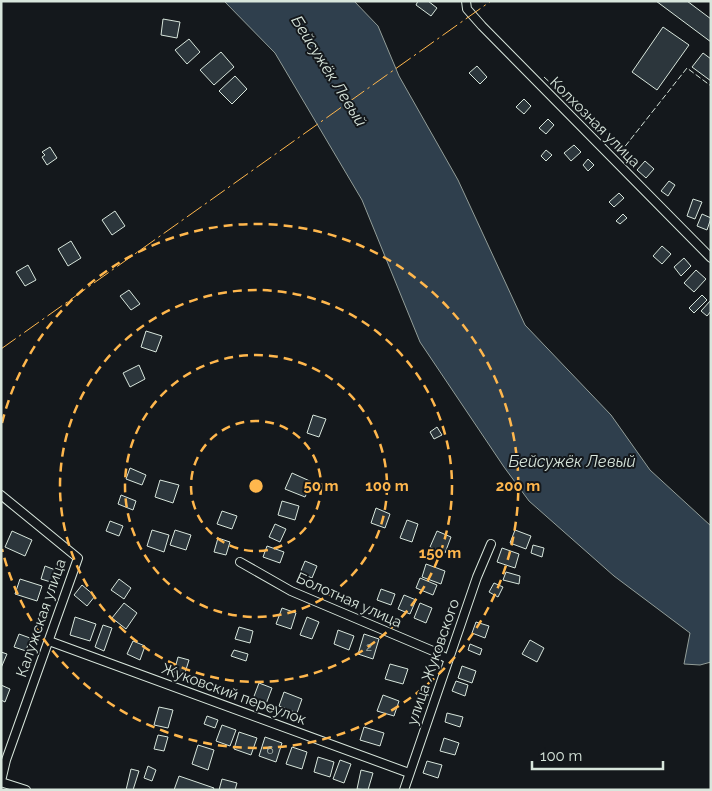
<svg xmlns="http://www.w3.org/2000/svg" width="712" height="791" viewBox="0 0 712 791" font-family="Raleway,sans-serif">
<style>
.water{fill:#2f3f4d;stroke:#939e99}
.building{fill:#2c363c;stroke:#d8e6dc}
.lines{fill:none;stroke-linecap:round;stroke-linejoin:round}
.minor-casing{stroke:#d8e6dc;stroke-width:10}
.minor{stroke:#14181c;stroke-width:8}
.fence{stroke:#d8e6dc;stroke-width:1;stroke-dasharray:6 2.5;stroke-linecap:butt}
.power{stroke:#ffb74d;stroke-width:1;stroke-dasharray:18 4 2.5 4;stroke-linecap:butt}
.ring{fill:none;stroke:#ffb74d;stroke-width:2.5;stroke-dasharray:9 6}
.labels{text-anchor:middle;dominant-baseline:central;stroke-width:4;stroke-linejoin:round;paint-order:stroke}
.number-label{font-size:12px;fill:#adbab4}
.street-label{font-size:15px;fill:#d8e6dc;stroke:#14181c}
.water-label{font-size:16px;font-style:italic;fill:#d8e6dc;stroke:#14181c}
.centre{fill:#ffb74d;stroke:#14181c;stroke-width:2.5}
.ring-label{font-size:15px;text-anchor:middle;font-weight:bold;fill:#ffb74d;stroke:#14181c;stroke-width:4;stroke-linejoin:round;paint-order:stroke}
</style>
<rect width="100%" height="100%" fill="#14181c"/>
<path class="water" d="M224 1H354L378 26 399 76 458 180 525 325 611 415 650 470 711 526V662L700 665 684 664 690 633 614 576 529 501 504 467 420 342 362 200 275 53Z"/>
<g class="building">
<path d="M418 1H428L437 8 431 16 416 5Z"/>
<path d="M656 1H687L711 19V42Z"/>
<path d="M163 19 180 22 177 38 161 35Z"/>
<path d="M663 27 689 45 657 90 632 72Z"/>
<path d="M189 39 200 52 187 64 175 50Z"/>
<path d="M221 52 234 67 214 85 200 70Z"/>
<path d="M703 53 711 59V81L692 67Z"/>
<path d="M477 66 487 77 480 84 469 73Z"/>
<path d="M235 76 247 89 232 104 219 91Z"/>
<path d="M524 99 531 106 524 114 516 107Z"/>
<path d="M548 119 554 125 546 134 539 128Z"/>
<path d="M574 145 581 152 571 161 564 153Z"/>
<path d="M50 147 57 158 47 165 42 157 45 155 42 152Z"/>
<path d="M546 150 552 155 546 161 541 156Z"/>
<path d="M588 159 594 165 588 171 583 165Z"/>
<path d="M645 161 654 169 646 178 637 170Z"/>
<path d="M669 181 675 185 668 196 661 191Z"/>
<path d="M619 193 624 198 614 207 609 202Z"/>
<path d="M693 199 702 202 695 219 687 216Z"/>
<path d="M115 211 125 226 112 235 102 220Z"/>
<path d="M623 214 627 218 620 224 616 221Z"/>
<path d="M702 214 711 218 707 230 697 226Z"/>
<path d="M71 241 81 258 68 266 58 249Z"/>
<path d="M662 246 671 254 662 264 653 256Z"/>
<path d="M684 258 691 266 681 276 674 267Z"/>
<path d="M28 265 36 280 25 286 16 272Z"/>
<path d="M696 270 706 279 694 292 684 283Z"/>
<path d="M129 290 140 304 131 310 120 296Z"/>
<path d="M702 295 707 300 694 313 689 308Z"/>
<path d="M711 300V311L707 316 701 311Z"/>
<path d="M146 331 162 336 156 352 141 347Z"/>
<path d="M139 365 145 379 130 387 123 373Z"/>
<path d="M313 415 326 419 319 437 307 433Z"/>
<path d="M437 427 442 435 434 439 430 432Z"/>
<path d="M130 468 146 475 142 485 126 479Z"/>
<path d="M292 473 312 482 305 497 285 489Z"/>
<path d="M160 480 179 485 173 503 155 497Z"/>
<path d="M121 495 136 501 133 510 118 504Z"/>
<path d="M282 501 299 506 295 520 278 515Z"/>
<path d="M376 508 390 514 385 528 371 523Z"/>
<path d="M222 511 237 516 232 529 217 524Z"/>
<path d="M407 520 418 524 412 542 400 538Z"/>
<path d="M110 521 123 526 119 536 106 531Z"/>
<path d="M275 524 286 529 280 542 269 537Z"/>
<path d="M152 530 169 535 164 552 147 546Z"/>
<path d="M175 530 191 535 186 550 170 545Z"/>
<path d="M515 530 531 536 526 549 510 543Z"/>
<path d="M12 531 32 540 25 556 5 547Z"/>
<path d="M437 531 451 537 445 553 430 547Z"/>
<path d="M218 538 230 542 226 555 214 552Z"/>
<path d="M533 545 544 548 542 557 531 553Z"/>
<path d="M267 546 284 552 280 563 263 557Z"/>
<path d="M502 548 519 554 515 568 497 562Z"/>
<path d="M305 561 317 566 312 578 300 573Z"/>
<path d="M426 564 445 571 441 584 422 577Z"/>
<path d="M45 566 58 571 54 583 41 579Z"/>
<path d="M506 572 520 576 519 584 503 580Z"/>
<path d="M420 578 437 585 433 595 416 588Z"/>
<path d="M20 579 42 586 37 601 15 594Z"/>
<path d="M119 579 131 588 124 599 111 590Z"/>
<path d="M494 583 503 587 498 597 489 592Z"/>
<path d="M82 585 95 596 87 606 74 595Z"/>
<path d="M381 589 395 594 391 605 377 600Z"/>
<path d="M404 595 416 600 410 614 398 609Z"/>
<path d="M124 603 137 613 126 629 112 618Z"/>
<path d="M420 603 432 608 426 623 414 618Z"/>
<path d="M282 608 296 613 291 629 276 624Z"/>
<path d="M75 617 96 624 90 641 70 635Z"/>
<path d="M307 617 319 622 312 639 300 635Z"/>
<path d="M476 622 489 626 485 638 472 633Z"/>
<path d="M103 625 112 628 104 651 95 647Z"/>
<path d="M239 627 253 631 250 643 235 639Z"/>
<path d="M338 630 354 636 349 650 334 644Z"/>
<path d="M19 634 30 638 26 651 14 647Z"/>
<path d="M364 634 379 639 373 659 358 654Z"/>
<path d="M530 640 544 648 537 662 522 654Z"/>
<path d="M133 641 145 646 140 660 127 654Z"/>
<path d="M470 644 482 649 480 655 468 650Z"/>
<path d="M234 650 248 654 246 661 231 656Z"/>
<path d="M1 652 7 654 1 668Z"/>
<path d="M178 657 189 660 184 676 174 672Z"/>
<path d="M390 664 408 669 403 684 385 679Z"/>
<path d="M462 666 476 671 472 683 458 678Z"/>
<path d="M456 681 468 685 465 696 452 691Z"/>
<path d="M259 683 272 688 266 704 253 699Z"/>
<path d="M1 685 10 689 5 702 1 700Z"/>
<path d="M284 692 302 699 297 713 279 706Z"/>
<path d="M383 695 399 701 394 716 377 711Z"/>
<path d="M159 707 173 710 168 728 154 725Z"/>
<path d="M447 713 463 717 460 727 445 722Z"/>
<path d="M207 716 218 720 215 728 204 724Z"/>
<path d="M222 725 236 730 230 746 216 741Z"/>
<path d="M364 727 384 733 380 746 360 740Z"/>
<path d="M239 732 257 738 251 755 234 749Z"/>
<path d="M158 735 168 737 164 751 154 749Z"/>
<path d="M265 737 282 743 276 762 259 756Z"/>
<path d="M444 738 459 743 455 755 440 751Z"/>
<path d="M198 745 214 750 208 770 192 764Z"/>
<path d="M292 747 307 752 302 769 286 764Z"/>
<path d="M318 757 334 762 330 777 314 772Z"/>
<path d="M340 760 351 764 344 783 333 779Z"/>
<path d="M427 761 442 765 438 778 423 773Z"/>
<path d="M148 766 156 770 152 781 144 778Z"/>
<path d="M131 769 139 771 133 790H126Z"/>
<path d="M361 770 373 773 368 790 357 789Z"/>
<path d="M179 776 214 788 213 790H174Z"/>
<path d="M222 779 237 783 235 790H219Z"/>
</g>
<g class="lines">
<defs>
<g id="minor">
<path d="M466 1 467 9 482 26 711 258"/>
<path d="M1 495 78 558 6 760 1 781"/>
<path d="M240 562 291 591 433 651 448 659"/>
<path d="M49 641 409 773"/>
<path d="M1 782 26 790"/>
<path d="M404 790 477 577 491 544"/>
</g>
</defs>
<use href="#minor" class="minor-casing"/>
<use href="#minor" class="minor"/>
<path class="fence" d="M544 77 623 149 687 68 711 86"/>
<path class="power" d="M1 349 491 1"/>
</g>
<g class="ring">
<circle cx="256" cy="486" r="65"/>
<circle cx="256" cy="486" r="131"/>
<circle cx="256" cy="486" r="196"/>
<path d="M2 423A262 262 0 1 1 2 549"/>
</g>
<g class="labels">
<g class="number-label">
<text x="369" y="647">2</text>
<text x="270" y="750">6</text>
</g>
<g class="street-label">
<text transform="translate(595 122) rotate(45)">Колхозная улица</text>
<text transform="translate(349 600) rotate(24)">Болотная улица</text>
<text transform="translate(41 618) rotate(-71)">Калужская улица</text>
<text transform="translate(433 662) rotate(-71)">улица Жуковского</text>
<text transform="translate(234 694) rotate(20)">Жуковский переулок</text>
</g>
<g class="water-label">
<text transform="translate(329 71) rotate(58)">Бейсужёк Левый</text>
<text x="572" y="461">Бейсужёк Левый</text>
</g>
</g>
<circle cx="256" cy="486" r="8" class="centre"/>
<g class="ring-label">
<text x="321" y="491">50 m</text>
<text x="387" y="491">100 m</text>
<text x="518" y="491">200 m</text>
<text x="440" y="558">150 m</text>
</g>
<rect width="712" height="791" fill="none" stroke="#d8e6dc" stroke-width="5"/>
<path d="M532 761v8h131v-8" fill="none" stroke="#d8e6dc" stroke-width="2.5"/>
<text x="540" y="761" font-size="15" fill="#d8e6dc" stroke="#14181c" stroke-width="4" paint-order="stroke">100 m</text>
</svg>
